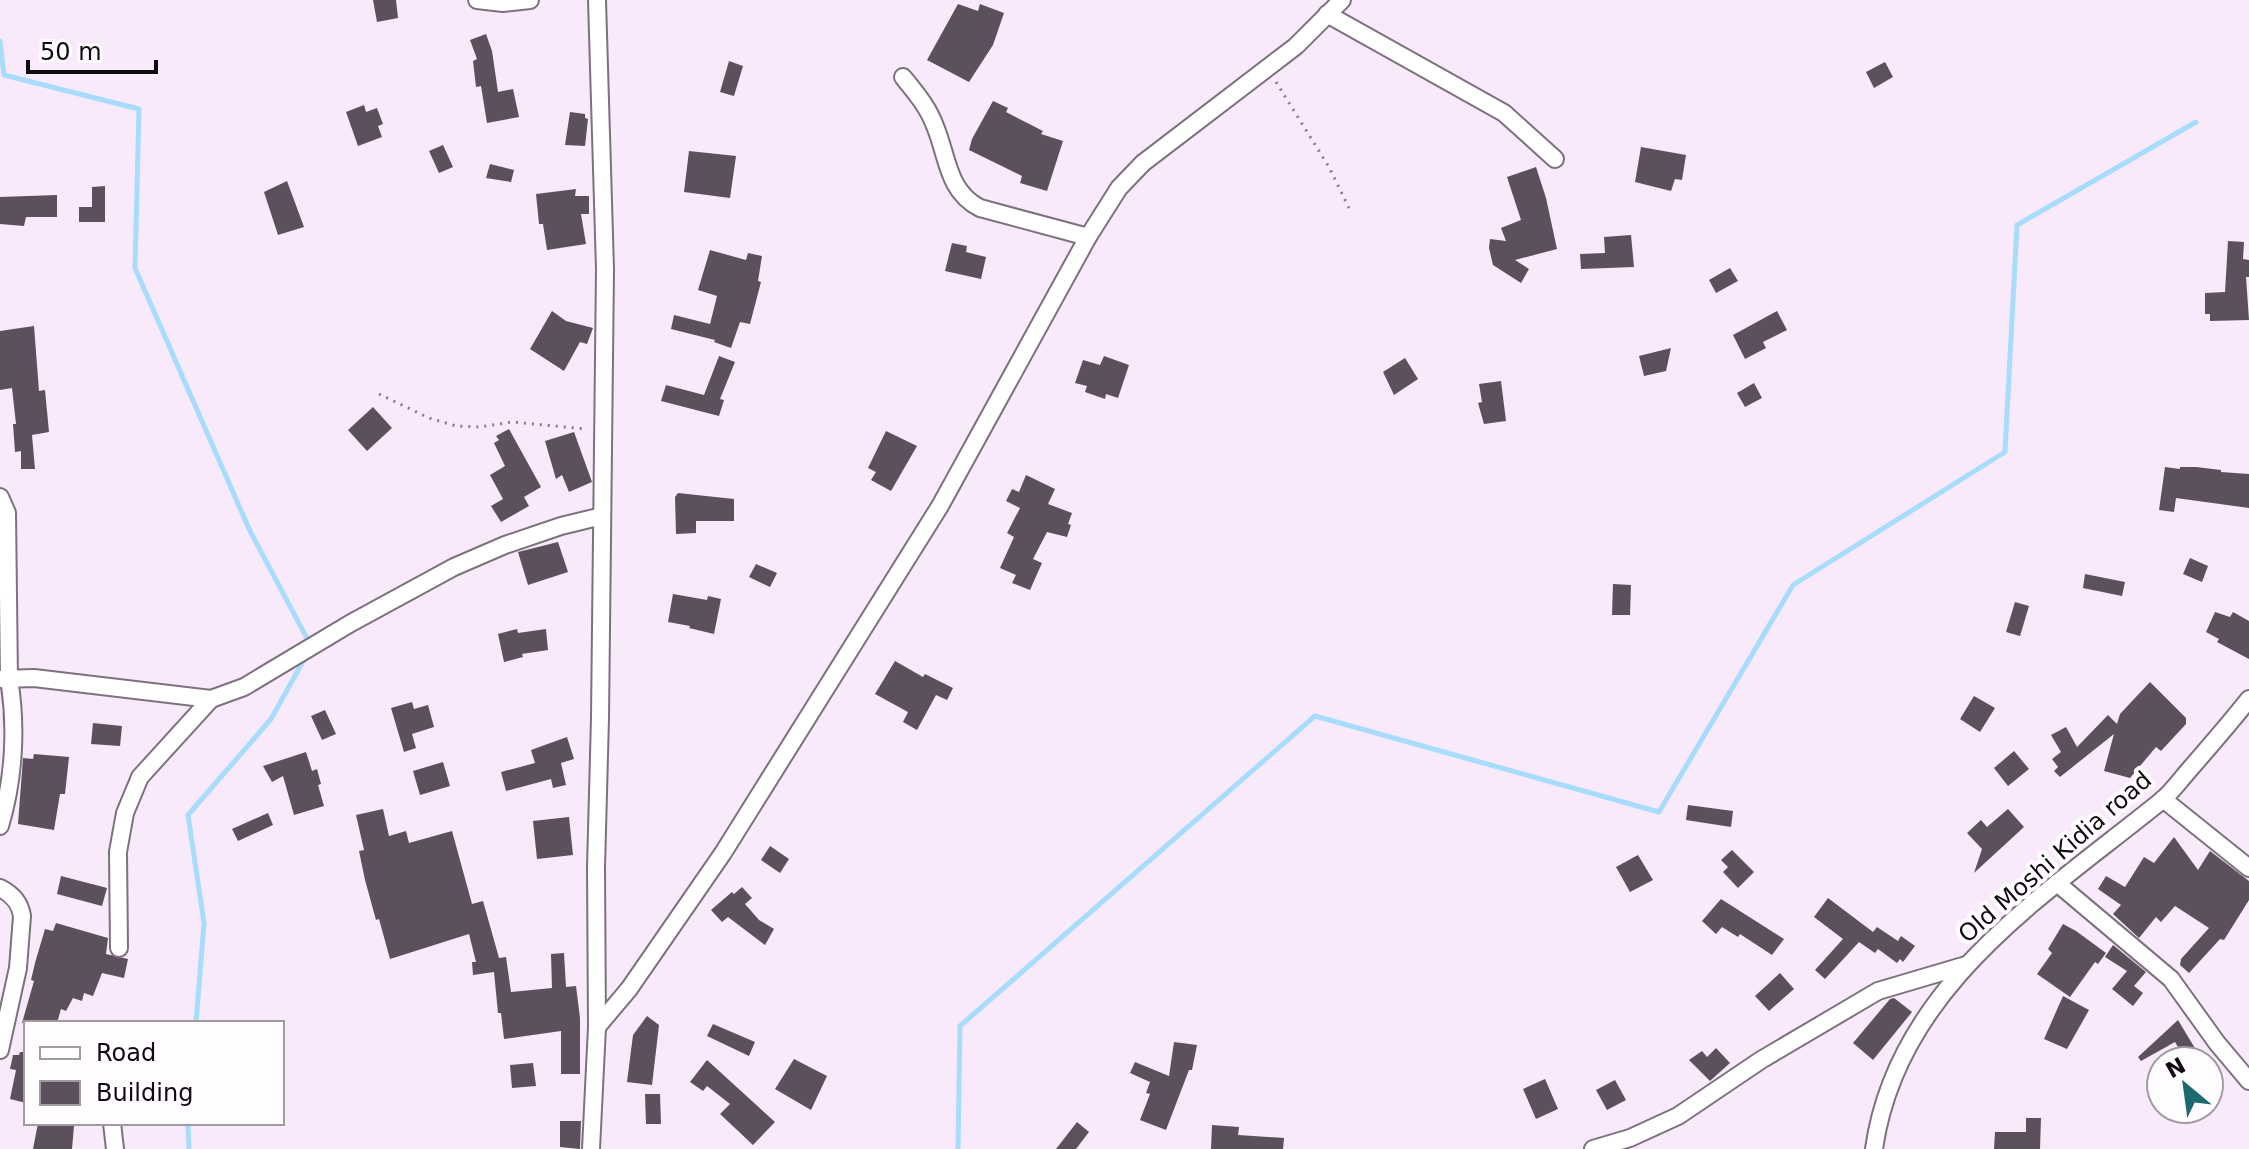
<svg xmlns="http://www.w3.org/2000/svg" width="2249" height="1149" viewBox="0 0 2249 1149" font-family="'DejaVu Sans',sans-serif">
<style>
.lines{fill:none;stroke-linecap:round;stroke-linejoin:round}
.stream{stroke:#a7dcfd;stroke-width:5}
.building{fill:#5c505d}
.minor-casing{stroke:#7d717f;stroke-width:20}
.path{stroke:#857c86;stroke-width:3;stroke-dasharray:2 6;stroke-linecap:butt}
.minor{stroke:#fff;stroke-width:16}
.labels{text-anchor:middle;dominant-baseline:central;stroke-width:8;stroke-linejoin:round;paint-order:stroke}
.street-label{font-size:24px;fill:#0f0a0f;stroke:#fffcff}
</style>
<rect width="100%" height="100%" fill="#f8eafa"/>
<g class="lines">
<g class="stream">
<path d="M0 41 4 75 139 109 135 268 250 531 310 644"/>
<path d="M196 1023 204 923 188 815 271 719 306 656"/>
<path d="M188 1123 189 1149"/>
<path d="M958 1149 960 1026 1315 716 1659 812 1793 585 2005 452 2017 225 2196 122"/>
</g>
</g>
<g class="building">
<path d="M373 0H396L398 18 377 22Z"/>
<path d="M958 4 978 11 980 4 1004 13 993 45 969 82 927 60Z"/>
<path d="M486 34 492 51 498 92 513 89 519 117 487 123 481 86 476 87 473 61 477 59 470 40Z"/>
<path d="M729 61 743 66 734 96 720 92Z"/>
<path d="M1885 62 1893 77 1874 88 1866 72Z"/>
<path d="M993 101 1008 108 1006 112 1043 131 1041 134 1063 141 1047 191 1020 183 1022 176 969 150 972 139Z"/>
<path d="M364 105 366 112 377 108 383 124 378 126 382 137 358 146 346 112Z"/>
<path d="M570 112 585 114V118L588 119 585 146 565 145Z"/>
<path d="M443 145 453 167 439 173 429 151Z"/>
<path d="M1641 147 1686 155 1682 180 1675 179 1671 191 1635 182Z"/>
<path d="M689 151 736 156 730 198 684 192Z"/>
<path d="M490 164 514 170 511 182 486 178Z"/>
<path d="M1536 167 1546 198 1557 249 1515 260 1529 269 1521 283 1493 265 1489 248 1490 239 1506 241 1501 228 1521 220 1507 177Z"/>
<path d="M287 181 304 227 278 235 264 192Z"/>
<path d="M105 186V222H79V207H92V187Z"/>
<path d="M576 189 575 196H589V214H581L586 244 547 250 543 224H539L536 194Z"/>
<path d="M57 195V217H26L24 226 0 224V197Z"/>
<path d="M1631 235 1634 267 1581 269 1580 254 1605 253 1604 237Z"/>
<path d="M2228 241 2244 242 2243 259 2249 260V277H2246L2249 320 2210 321V314H2205V293L2225 292Z"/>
<path d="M952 243 967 246 966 252 986 257 981 279 945 271Z"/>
<path d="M710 250 746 260 748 253 762 256 758 281 761 282 750 324 740 322 731 348 714 342 715 340 671 329 674 315 710 324 717 296 698 290Z"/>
<path d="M1730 268 1738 281 1716 293 1709 280Z"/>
<path d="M552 311 566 321 593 328 587 344 580 342 564 371 530 349Z"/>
<path d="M1777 311 1787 330 1763 342 1766 348 1745 359 1733 335Z"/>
<path d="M34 326 39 391 45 390 49 432 32 435 35 469H21V451L15 452 13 424H16L12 388 0 390V331Z"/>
<path d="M1671 348 1666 371 1644 376 1639 356Z"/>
<path d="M719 356 735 362 720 399 724 400 719 416 661 401 666 385 704 395Z"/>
<path d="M1104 356 1129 365 1118 398 1106 394 1105 399 1085 392 1087 386 1075 383 1083 360 1100 365Z"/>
<path d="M1405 358 1418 379 1394 395 1383 372Z"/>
<path d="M1501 381 1506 421 1484 424 1478 403 1482 402 1479 384Z"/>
<path d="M1754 383 1762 398 1745 407 1737 393Z"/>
<path d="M373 407 392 428 367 451 348 430Z"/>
<path d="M509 429 541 487 524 497 529 506 501 522 491 506 503 499 490 475 505 466 494 443 499 440 496 436Z"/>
<path d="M886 431 917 446 891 491 871 480 876 472 868 468Z"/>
<path d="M574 432 592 482 569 492 562 475 556 479 545 441Z"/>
<path d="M2165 467 2180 469V467H2196L2221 470V472L2249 474V508L2176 498 2174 512 2159 510Z"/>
<path d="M1026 475 1055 489 1048 504 1072 513 1068 524 1071 525 1067 537 1047 532 1033 559 1042 563 1030 590 1012 583 1016 575 1000 568 1014 537 1007 533 1020 508 1006 501 1012 489 1019 492Z"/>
<path d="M678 493 734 499V521H696V533L676 534 675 497Z"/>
<path d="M558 542 568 572 528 585 518 552Z"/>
<path d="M2190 558 2208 566 2202 582 2183 574Z"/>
<path d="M756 564 777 573 770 587 749 577Z"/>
<path d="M2085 574 2125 582 2122 596 2083 588Z"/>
<path d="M1613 584 1631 585 1630 615H1612Z"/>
<path d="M673 594 707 600 708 596 721 599 714 634 689 628 690 626 668 622Z"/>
<path d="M2015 602 2029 606 2020 636 2006 632Z"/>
<path d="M2215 612 2230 617 2233 612 2249 621V659L2217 642 2219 639 2206 632Z"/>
<path d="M517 629 518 633 546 629 548 650 522 654 523 657 504 662 498 634Z"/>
<path d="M895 661 923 677 925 674 953 688 947 700 936 695 917 730 903 722 908 712 875 694Z"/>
<path d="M2150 682 2186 718V724L2161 751 2156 747 2130 778 2104 771 2114 734 2060 777 2054 771 2058 767 2052 759 2061 752 2051 735 2066 727 2077 747 2108 715 2117 724 2120 714Z"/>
<path d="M1974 696 1995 708 1980 732 1960 719Z"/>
<path d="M412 702 414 709 428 705 434 727 412 734 416 748 404 752 391 708Z"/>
<path d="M325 710 336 734 322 740 311 716Z"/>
<path d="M93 723 122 726 120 746 91 744Z"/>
<path d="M567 737 574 759 561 763 566 785 553 788 551 779 506 791 501 772 535 763 531 750Z"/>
<path d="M2014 751 2029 769 2008 786 1994 768Z"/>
<path d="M306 752 312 771 317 769 321 784 318 785 324 806 294 815 283 776 272 782 263 766Z"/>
<path d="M34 754 69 757 65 794H60L54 830 18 824 23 758 33 759Z"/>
<path d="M443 762 450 786 420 795 413 771Z"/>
<path d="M1688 805 1733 811 1731 827 1686 820Z"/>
<path d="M383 809 389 836 406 831 409 843 452 831 472 904 483 901 499 958 506 957 511 992 552 988 551 954 564 953 566 987 576 986 580 1018V1074H561V1031L504 1039 501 1013H498L494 972 473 975 472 962H476L469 934 390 959 379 919 376 920 365 880 359 851 364 850 356 815Z"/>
<path d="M2008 809 2024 827 1974 873 1982 849 1967 833 1981 820 1987 827Z"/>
<path d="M268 813 273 825 238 841 232 829Z"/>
<path d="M569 817 573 855 537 859 533 821Z"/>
<path d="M2174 837 2198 870 2210 851 2249 881V900L2224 940 2220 939 2189 973 2180 965 2181 959 2209 928 2175 906 2161 922 2156 917 2139 938 2113 914 2121 905 2098 889 2106 876 2125 887 2144 857 2154 863Z"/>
<path d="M770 846 789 859 780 873 761 860Z"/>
<path d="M1732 850 1754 872 1738 888 1723 872 1728 867 1721 860Z"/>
<path d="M1638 855 1653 880 1630 892 1616 867Z"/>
<path d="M61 876 107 888 102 906 57 894Z"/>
<path d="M742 887 752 898 745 904 759 920 774 929 765 945 728 917 722 922 711 910 732 892 734 894Z"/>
<path d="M1828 898 1873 932 1877 927 1898 941 1901 936 1915 946 1903 962 1900 959 1897 963 1878 949 1875 953 1859 942 1825 979 1815 970 1843 939 1814 917Z"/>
<path d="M1721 899 1784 939 1772 955 1740 934 1738 937 1722 927 1716 934 1702 921Z"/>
<path d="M56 923 108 938 106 954 128 959 124 978 102 973 93 996 84 993 82 1001 73 998 66 1011 61 1009 57 1023H22L34 981 31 980 35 963 45 929 53 931Z"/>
<path d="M2063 924 2076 931 2106 953 2098 964 2095 962 2070 997 2037 974 2052 953 2048 949Z"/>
<path d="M2113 945 2146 972 2134 986 2143 993 2133 1006 2112 989 2127 971 2105 957Z"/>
<path d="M1780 973 1794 989 1769 1011 1755 996Z"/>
<path d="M2063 996 2089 1010 2067 1049 2044 1039Z"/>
<path d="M1894 998 1912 1012 1873 1060 1853 1043 1890 999Z"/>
<path d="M647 1016 659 1025 652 1085 627 1082 633 1035Z"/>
<path d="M2178 1020 2199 1055 2186 1061 2175 1042 2141 1061 2138 1057Z"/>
<path d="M713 1024 755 1042 749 1056 707 1036Z"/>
<path d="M1174 1042 1197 1045 1192 1070H1189L1166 1130 1140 1120 1150 1094 1146 1093 1150 1082 1130 1073 1135 1062 1169 1076Z"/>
<path d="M1716 1048 1730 1063 1710 1081 1689 1060 1702 1051 1707 1057Z"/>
<path d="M20 1052H26V1103L10 1099 16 1070 10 1069 13 1055H19Z"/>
<path d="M794 1059 827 1076 811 1110 775 1089Z"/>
<path d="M707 1060 775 1122 753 1145 720 1114 730 1104 707 1086 703 1091 690 1082Z"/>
<path d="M533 1063 536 1086 512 1088 510 1065Z"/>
<path d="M1545 1079 1558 1109 1536 1119 1523 1089Z"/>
<path d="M1615 1080 1626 1100 1607 1110 1596 1090Z"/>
<path d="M645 1094H660L661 1124H646Z"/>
<path d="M2026 1118H2041L2040 1149H1994L1995 1132H2026Z"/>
<path d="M560 1121H581L580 1149 560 1147Z"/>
<path d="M1077 1122 1089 1132 1076 1149H1056Z"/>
<path d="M38 1123 74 1126 72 1149H33Z"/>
<path d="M1212 1125 1239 1127 1238 1135 1284 1138 1283 1149H1211Z"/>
</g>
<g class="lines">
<defs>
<g id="minor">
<path d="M477 0 503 3 530 0"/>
<path d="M1327 14 1504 113 1555 159"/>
<path d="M903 77C916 93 928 107 935 126 948 157 947 191 980 208L1088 237"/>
<path d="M0 497 7 513 9 679C17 727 14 779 0 826"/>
<path d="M0 679 34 678 211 699 244 687 351 623 454 567 505 545 561 526 602 516"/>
<path d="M2163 799 2249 868"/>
<path d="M2057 883 2171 979 2217 1043 2249 1081"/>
<path d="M0 888C12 894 20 902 22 916L18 968 0 1050"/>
<path d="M119 948 118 852 125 813 140 777 211 699"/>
<path d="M597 1027 629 989 723 853 940 506 1088 237 1119 188 1143 163 1296 46 1342 0"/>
<path d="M112 1123 115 1149"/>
<path d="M591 1149 597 1027 596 868 600 718 605 269 597 0"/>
<path d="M1593 1149 1630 1138 1678 1116 1761 1060 1878 991 1966 965"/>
<path d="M1874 1149C1897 986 2044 896 2161 801 2172 792 2181 779 2190 769 2210 746 2230 723 2249 699"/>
</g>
</defs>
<use href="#minor" class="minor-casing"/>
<g class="path">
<path d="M1276 82 1329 167 1349 208"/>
<path d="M379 394 429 418 456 426 480 427 512 422 586 429"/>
</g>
<use href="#minor" class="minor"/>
</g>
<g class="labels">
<g class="street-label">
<text transform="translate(2055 857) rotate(-41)">Old Moshi Kidia road</text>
</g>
</g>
<rect x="24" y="1021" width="260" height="104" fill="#fffcff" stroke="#9f9b9f" stroke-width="2"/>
<rect x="40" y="1047" width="40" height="12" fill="#ffffff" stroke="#9f9b9f" stroke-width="2"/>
<text x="96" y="1061" font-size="24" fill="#0f0a0f">Road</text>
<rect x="40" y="1081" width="40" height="24" fill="#5c505d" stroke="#9f9b9f" stroke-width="2"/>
<text x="96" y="1101" font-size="24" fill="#0f0a0f">Building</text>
<g transform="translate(2185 1085) rotate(331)"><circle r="38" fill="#fffcff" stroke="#9f9b9f" stroke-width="2"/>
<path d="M0-6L14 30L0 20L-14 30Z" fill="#1c696f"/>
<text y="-12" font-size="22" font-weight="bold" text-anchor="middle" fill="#0f0a0f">N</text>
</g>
<path d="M28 60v12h128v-12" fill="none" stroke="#0f0a0f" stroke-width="4"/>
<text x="40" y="60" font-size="24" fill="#0f0a0f" stroke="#fffcff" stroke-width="6" paint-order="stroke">50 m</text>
</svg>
